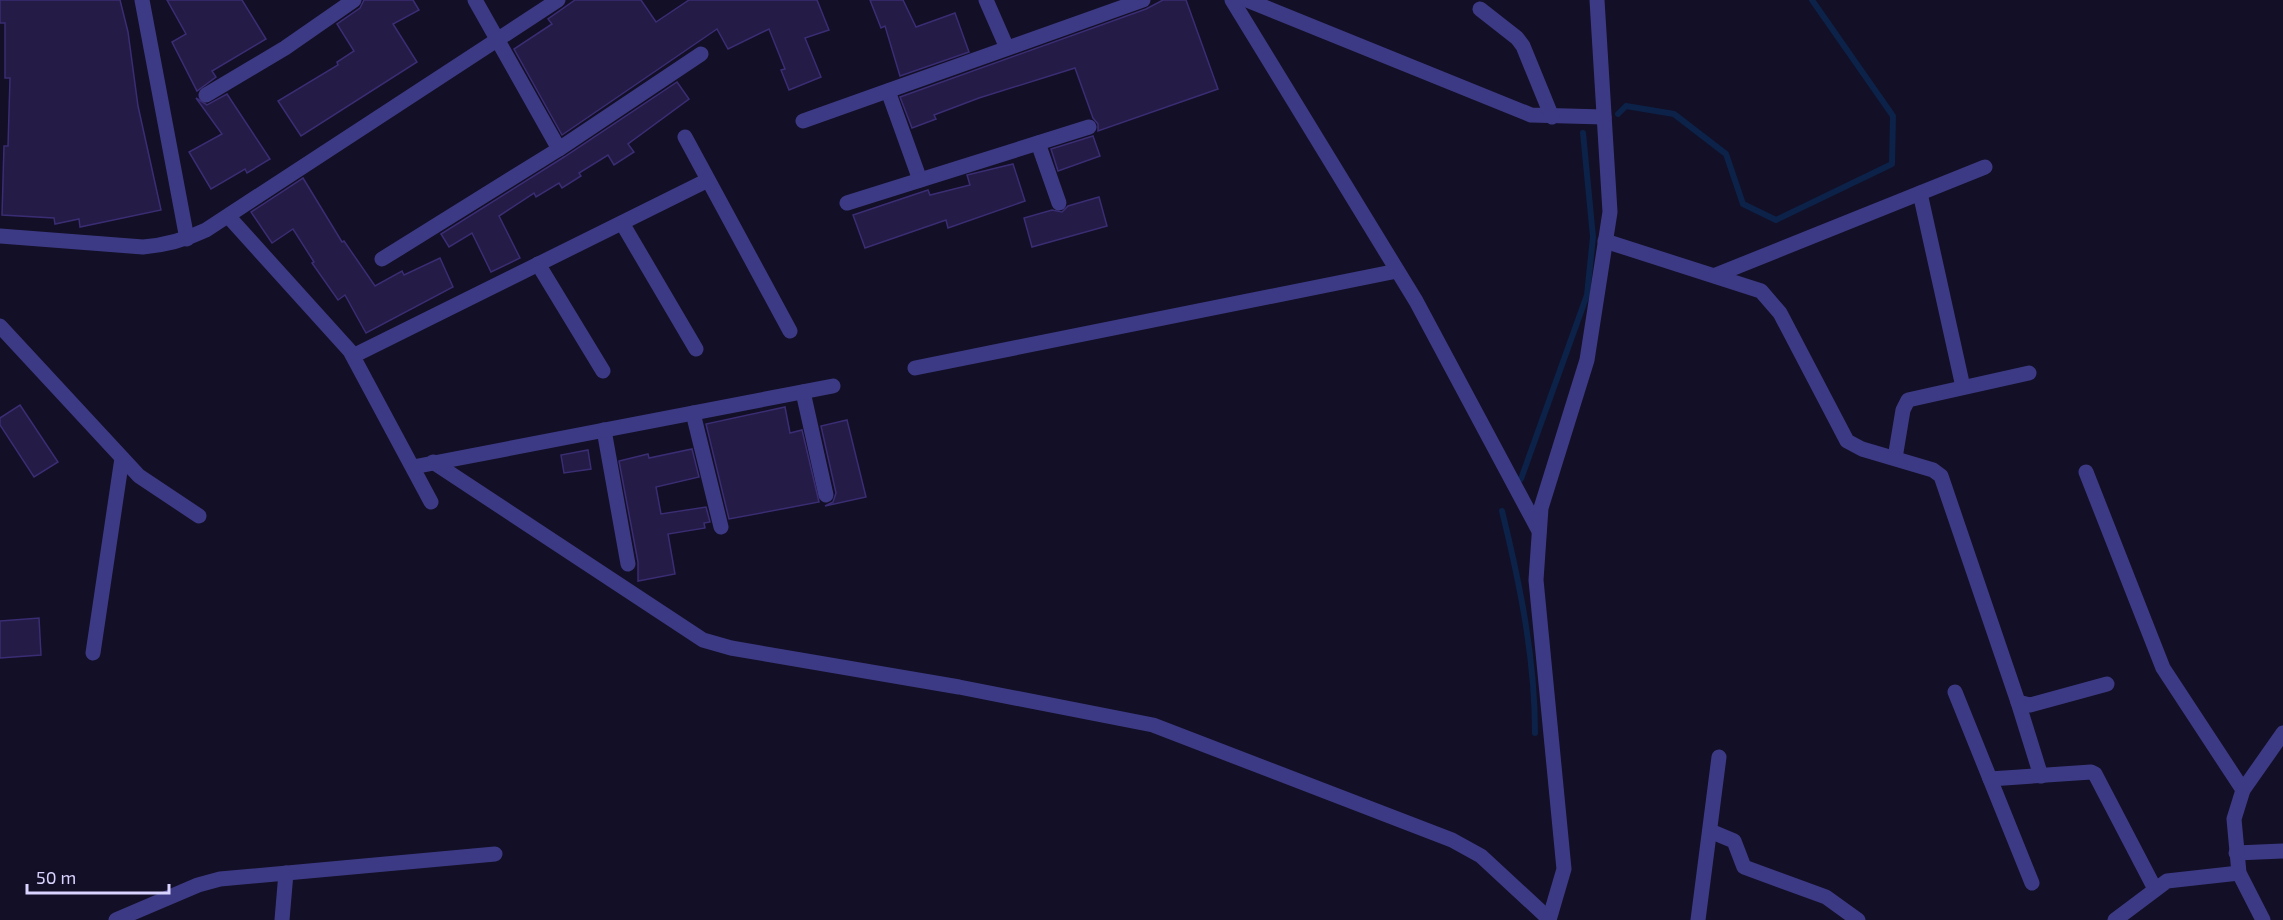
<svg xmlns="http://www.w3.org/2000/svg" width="2283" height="920" viewBox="0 0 2283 920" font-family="'Exo 2',sans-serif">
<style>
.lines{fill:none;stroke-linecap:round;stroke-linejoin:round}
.stream{stroke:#0c2248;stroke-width:6}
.building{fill:#241b47;stroke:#3b2d73;stroke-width:1.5}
.minor{stroke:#3d3a85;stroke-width:15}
</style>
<rect width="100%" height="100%" fill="#130f26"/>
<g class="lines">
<g class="stream">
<path d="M1618 114 1626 106 1674 114 1726 154 1743 204 1776 220 1892 164 1893 116 1812 0"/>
<path d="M1521 479 1587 295 1593 237 1583 133"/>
<path d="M1502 511C1520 584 1535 658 1535 733"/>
</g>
</g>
<g class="building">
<path d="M0 0H120L128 32 138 106 161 210 80 227 79 219 55 224 54 218 2 215 4 146H8L10 78H5V23H0Z"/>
<path d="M167 0H242L266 39 212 71 216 77 197 91 172 42 186 34Z"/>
<path d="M364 0H413L419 10 393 24 417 62 301 136 278 101 338 65 337 62 354 51 337 24 360 8Z"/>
<path d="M575 0H641L656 22 689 0H817L829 30 805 38 821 77 789 90 781 70 785 69 769 29 728 49 717 29 562 135 514 49 552 24 548 19Z"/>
<path d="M870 0H903L916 27 955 13 969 52 900 76 885 26 881 28Z"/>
<path d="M1163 0H1186L1218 89 1098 131V124L1093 118 1075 68 979 98 934 115 936 119 912 128 900 97 1146 9Z"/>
<path d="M677 82 689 99 628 144 634 152 614 165 608 155 579 173 581 176 562 188 559 183 536 197 534 193 499 216 520 258 491 272 472 233 449 247 441 234 564 157Z"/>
<path d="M227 94 270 159 247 173 245 169 211 189 189 152 222 134 196 98 207 105Z"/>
<path d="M1093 136 1100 156 1058 171 1051 149Z"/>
<path d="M1013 164 1025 201 948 228 946 220 865 248 853 215 928 190 930 195 970 185 967 175Z"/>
<path d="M303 178 342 242 344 241 375 286 402 271 404 275 440 258 453 287 366 333 345 295 338 300 312 263 314 262 293 229 272 243 251 212Z"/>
<path d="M1099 197 1107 226 1032 247 1024 218 1052 210 1062 212 1068 206Z"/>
<path d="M20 405 58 462 34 477 0 425V418Z"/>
<path d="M785 407 790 433 802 430 819 502 729 519 706 424Z"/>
<path d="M847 420 866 497 825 506 833 502 836 493 821 426Z"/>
<path d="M692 449 699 477 656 487 661 514 706 507 710 522 704 523 705 528 668 534 675 574 638 581V562L619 461 648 454 649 458Z"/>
<path d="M588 450 591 469 564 473 561 455Z"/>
<path d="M39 618 41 655 0 658V621Z"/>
</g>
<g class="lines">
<g class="minor">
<path d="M142 0 187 239"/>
<path d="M475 0 559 149"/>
<path d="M986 0 1007 48"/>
<path d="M1232 0 1416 301 1539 531"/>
<path d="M1247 0 1531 115 1604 117"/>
<path d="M1480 9 1517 38 1523 46 1552 117"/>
<path d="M888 91 920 180"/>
<path d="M206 95 285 48 354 0"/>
<path d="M803 121 1143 0"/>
<path d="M685 137 790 331"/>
<path d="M1038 143 1059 203"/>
<path d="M1920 193 1963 387"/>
<path d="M847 203 1089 127"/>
<path d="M228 216 350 351 431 502"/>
<path d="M622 223 696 349"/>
<path d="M0 236 143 247C167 245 185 240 206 230L558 0"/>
<path d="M1605 241 1761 291 1780 313 1847 441 1862 449 1933 470 1941 476 2018 702 2030 705 2107 684"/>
<path d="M382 259 559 149 701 54"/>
<path d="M538 264 603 371"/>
<path d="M1716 275 1985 167"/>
<path d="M0 326 139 476 199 516"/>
<path d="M353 356 708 180"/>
<path d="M915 368 1397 271"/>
<path d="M803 392 826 495"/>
<path d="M693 413 721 527"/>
<path d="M604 430 628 564"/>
<path d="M1895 458 1903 410 1908 400 2029 373"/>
<path d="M433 462 703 640 731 648 959 687 1153 725 1452 840 1481 856 1549 919"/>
<path d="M413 467 833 386"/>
<path d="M2086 472 2163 668 2243 790"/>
<path d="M93 653 122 458"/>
<path d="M1955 692 2032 883"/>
<path d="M2018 702 2041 776"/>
<path d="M1990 779 2091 772 2095 774 2155 889"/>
<path d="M1710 831 1734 841 1744 867 1826 897 1858 920"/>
<path d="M2236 853 2283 851"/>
<path d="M116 920 198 885 220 879 495 854"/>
<path d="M282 920 286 873"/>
<path d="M1549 920 1564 869 1536 580 1541 508 1587 360 1610 212 1597 0"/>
<path d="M1698 920 1719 757"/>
<path d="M2115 920 2167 881 2239 873"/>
<path d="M2263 920 2239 873 2234 819 2243 790 2283 733"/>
</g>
</g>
<path d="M27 884v9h142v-9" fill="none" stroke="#d9d4ff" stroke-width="3"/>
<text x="36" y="884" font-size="18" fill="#d9d4ff" stroke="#130f26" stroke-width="4.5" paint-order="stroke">50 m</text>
</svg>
